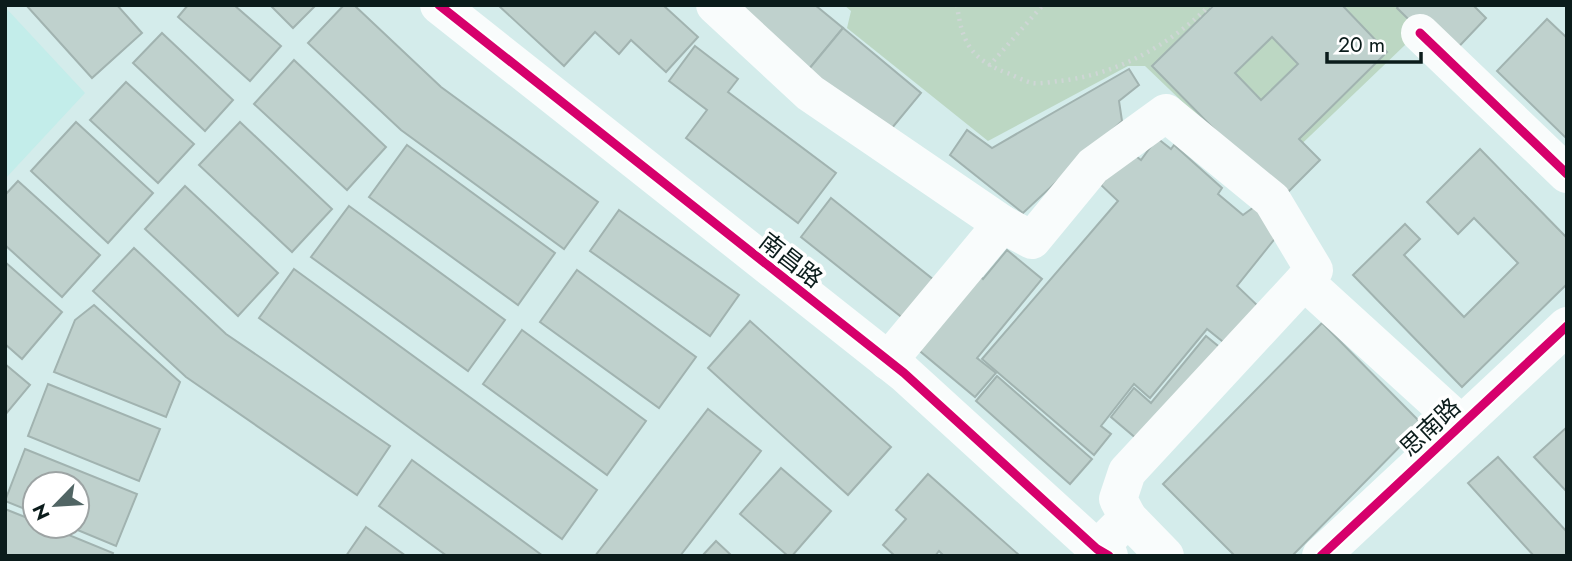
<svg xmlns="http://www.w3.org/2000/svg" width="1572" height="561" viewBox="0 0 1572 561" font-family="Jost,'Noto Sans SC',sans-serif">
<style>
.built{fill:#c3edea}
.green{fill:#bcd7c3}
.building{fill:#bfd1cd;stroke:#a1b3b0;stroke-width:2;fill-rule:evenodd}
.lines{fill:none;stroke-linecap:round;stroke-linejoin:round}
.path{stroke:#ced6d5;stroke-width:4.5;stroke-dasharray:2 5;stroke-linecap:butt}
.minor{stroke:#f9fcfc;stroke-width:38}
.cycleway-casing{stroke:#fff;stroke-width:13}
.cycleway{stroke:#d6006c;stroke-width:9}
.labels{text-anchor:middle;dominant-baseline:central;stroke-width:7;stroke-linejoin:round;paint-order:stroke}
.street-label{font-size:24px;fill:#0b1c1b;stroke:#fff}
</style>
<rect width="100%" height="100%" fill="#d4eceb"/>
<path class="built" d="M5 7 85 93 5 179Z"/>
<path class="green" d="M844 5H1409L1428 23 1264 180 1145 66H1128L988 141 847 28 851 11Z"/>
<g class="building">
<path d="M26 5H117L142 33 92 78Z"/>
<path d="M188 5H234L281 46 250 81 178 17Z"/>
<path d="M270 5H316L293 28Z"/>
<path d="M344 5H354L441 87 598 202 564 249 401 130 308 43Z"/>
<path d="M498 5H663L698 37 666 72 631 40 619 54 595 32 564 66Z"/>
<path d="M732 5H815L843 28 809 69Z"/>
<path d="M1214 5H1342L1387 52 1299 139 1320 160 1282 198 1152 66ZM1272 37 1298 64 1261 100 1235 73Z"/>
<path d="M1399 5H1473L1486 18 1448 58 1397 8Z"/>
<path d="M1547 19 1567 38V134L1565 137 1497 71Z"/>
<path d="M843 28 921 93 887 134 809 69Z"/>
<path d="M162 33 233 100 205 131 133 63Z"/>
<path d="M695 46 738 79 728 92 836 173 798 223 686 138 707 110 669 81Z"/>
<path d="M294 60 386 147 347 190 254 104Z"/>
<path d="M1129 69 1139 85 1119 101 1122 121 1023 213 950 155 967 130 992 148Z"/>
<path d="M126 82 194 144 158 183 90 120Z"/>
<path d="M76 122 153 193 108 243 31 171Z"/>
<path d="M240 122 332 209 292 252 199 165Z"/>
<path d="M1157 138 1171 149 1174 145 1222 188 1218 194 1243 215 1254 207 1281 231 1237 286 1259 307 1227 345 1207 329 1150 398 1134 384 1101 426 1111 434 1094 455 982 359 1118 201 1101 185 1128 150 1141 160Z"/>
<path d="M407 145 555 253 518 305 369 197Z"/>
<path d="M1480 149 1567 238V284L1462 387 1353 275 1405 224 1420 239 1404 255 1464 317 1518 263 1474 218 1458 234 1427 202Z"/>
<path d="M18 181 100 255 62 297 5 245V195Z"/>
<path d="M185 186 278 273 238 316 145 229Z"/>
<path d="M831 198 939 284 909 323 801 237Z"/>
<path d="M349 206 505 320 468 371 311 257Z"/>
<path d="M619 210 739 295 710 336 590 251Z"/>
<path d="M134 248 226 334 390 446 357 495 186 377 93 291Z"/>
<path d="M1007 250 1042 279 977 358 996 373 975 397 915 347 977 273 983 279Z"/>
<path d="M5 262 62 312 22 359 5 344Z"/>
<path d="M294 269 597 490 562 539 259 318Z"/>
<path d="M577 270 696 357 659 408 540 322Z"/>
<path d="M94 305 180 382 166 417 54 372 75 320Z"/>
<path d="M750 321 891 447 848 495 708 368Z"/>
<path d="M1322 323 1422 424 1292 556H1235L1163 484Z"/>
<path d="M522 330 646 421 607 475 483 384Z"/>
<path d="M1206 336 1223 350 1144 445 1111 417 1134 388 1151 403Z"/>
<path d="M5 364 30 385 5 415Z"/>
<path d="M997 376 1092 459 1070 484 976 401Z"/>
<path d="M48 384 160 429 139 481 28 436Z"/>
<path d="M708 409 761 451 680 556H595Z"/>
<path d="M1567 427V492L1534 457Z"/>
<path d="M25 449 137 494 116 546 68 526H77V484H35V513L5 501Z"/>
<path d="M1498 457 1567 532V556H1534L1468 483Z"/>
<path d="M412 460 543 556H447L379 506Z"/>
<path d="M781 468 831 511 792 556H788L740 514Z"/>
<path d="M928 474 1020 556H944L939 551 935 556H895L883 545 906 519 896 510Z"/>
<path d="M5 509 35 521V526H47L113 553 112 556H5Z"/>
<path d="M366 527 406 556H346Z"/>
<path d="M716 541 732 556H702Z"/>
</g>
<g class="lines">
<g class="path">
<path d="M957 5C962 43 971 59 1007 73 1015 76 1024 81 1032 83 1040 84 1051 82 1059 81 1116 75 1170 45 1210 5"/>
<path d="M989 66 1043 5"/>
</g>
<g class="minor">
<path d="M439 5 904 373 1097 549 1109 556"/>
<path d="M715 5 810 93 1002 224"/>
<path d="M1420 33 1567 174"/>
<path d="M888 361 1002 224 1032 240 1093 166 1166 113 1272 200 1314 270 1304 281"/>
<path d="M1128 518 1165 556"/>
<path d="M1097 549 1128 518 1118 499 1127 472 1304 281 1461 424"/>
<path d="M1321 556 1567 326"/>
</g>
<defs>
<g id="cycleway">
<path d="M439 5 904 373 1097 549 1109 556"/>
<path d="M1420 33 1567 174"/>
<path d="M1321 556 1567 326"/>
</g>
</defs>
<use href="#cycleway" class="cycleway-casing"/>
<use href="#cycleway" class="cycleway"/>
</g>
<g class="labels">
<g class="street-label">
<text transform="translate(791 260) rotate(38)">南昌路</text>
<text transform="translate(1430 427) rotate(-43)">思南路</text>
</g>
</g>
<rect width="1572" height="561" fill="none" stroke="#0b1c1b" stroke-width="14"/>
<g transform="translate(56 505) rotate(245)"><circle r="33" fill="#ffffff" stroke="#9da4a4" stroke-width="2"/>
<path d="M0-5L12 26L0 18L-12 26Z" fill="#516564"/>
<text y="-10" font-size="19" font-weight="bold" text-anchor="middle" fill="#0b1c1b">N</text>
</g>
<path d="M1327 52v10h94v-10" fill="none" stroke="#0b1c1b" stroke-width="3.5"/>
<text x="1338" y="52" font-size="21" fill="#0b1c1b" stroke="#ffffff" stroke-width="5" paint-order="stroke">20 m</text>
</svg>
